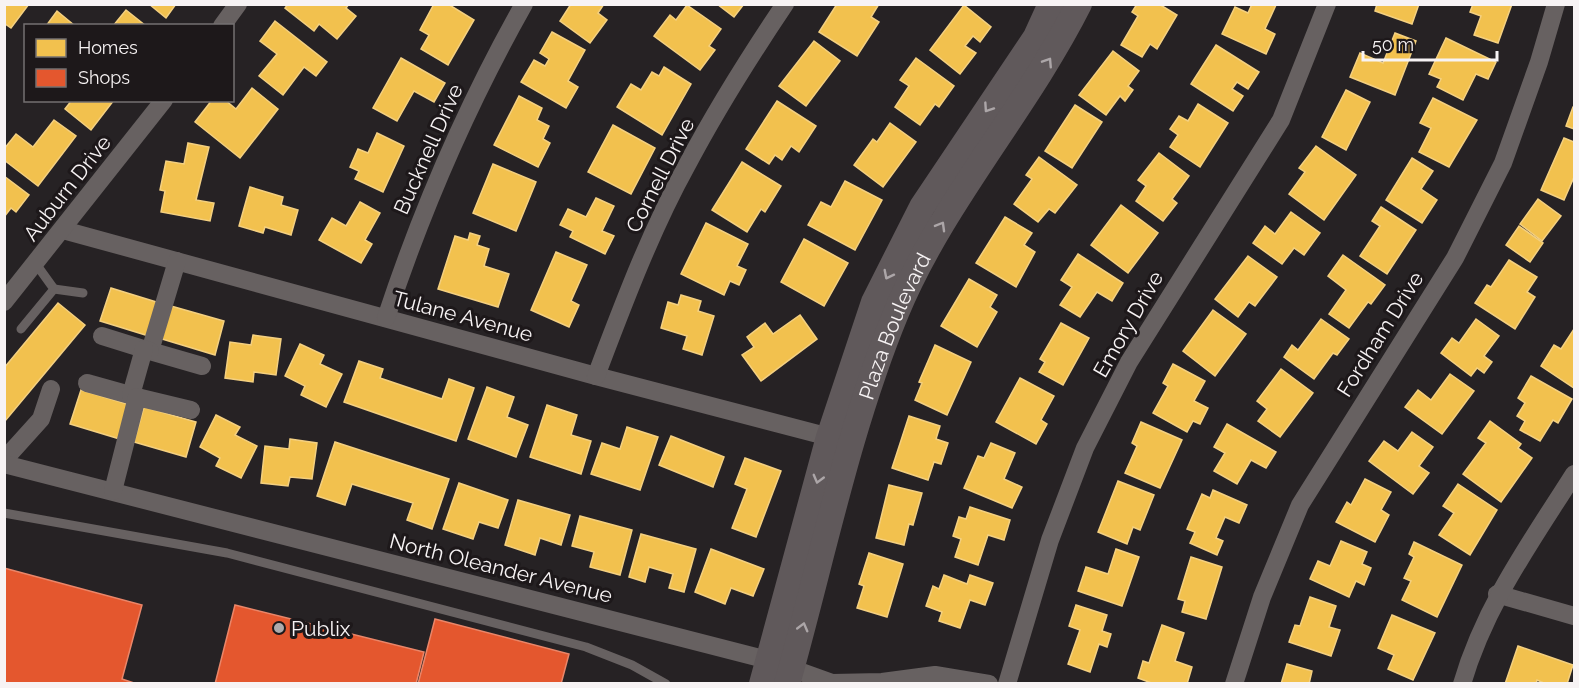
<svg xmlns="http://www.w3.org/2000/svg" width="1579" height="688" viewBox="0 0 1579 688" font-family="Raleway,sans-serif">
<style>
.homes{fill:#f2c14e;stroke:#f4d080;stroke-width:1.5}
.shops{fill:#e4572e;stroke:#ea8669;stroke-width:1.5}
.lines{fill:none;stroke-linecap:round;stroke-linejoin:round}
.lane{stroke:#676161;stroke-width:9}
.street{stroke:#676161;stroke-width:18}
.secondary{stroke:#60595b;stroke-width:26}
.oneway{stroke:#aca6a8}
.poi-dot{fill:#aeaaab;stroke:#1d181a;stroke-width:2}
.labels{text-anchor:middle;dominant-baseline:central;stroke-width:6;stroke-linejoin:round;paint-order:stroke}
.street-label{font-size:21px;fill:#f7f3f4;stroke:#1d181a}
.poi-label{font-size:21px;fill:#f7f3f4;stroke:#1d181a;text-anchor:start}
</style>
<rect width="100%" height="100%" fill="#262224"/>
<g class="homes">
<path d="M4 4H29L11 28 4 23Z"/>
<path d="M149 4H176L166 18Z"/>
<path d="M288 4H349L346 8 356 16 337 39 319 24 314 31 285 8Z"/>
<path d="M434 4H448L474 20 448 65 421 49 429 35 420 30Z"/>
<path d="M571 4H604L598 13 607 20 590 43 560 21Z"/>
<path d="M717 4H744L734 17Z"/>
<path d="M837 4H879L871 17 879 22 857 56 819 32Z"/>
<path d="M1137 4H1159L1177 15 1157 49 1150 44 1142 57 1121 45 1138 16 1132 12Z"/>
<path d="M1252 4 1276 5 1265 29 1275 34 1266 54 1222 34 1235 7 1248 13Z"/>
<path d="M1377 4H1419L1412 24 1375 11Z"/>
<path d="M1473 4H1512L1498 43 1474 35 1481 16 1470 12Z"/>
<path d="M687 5 721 29 709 46 715 50 700 70 654 36 670 15 676 20Z"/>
<path d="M964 5 991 27 980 42 973 36 965 46 976 53 960 74 930 50Z"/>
<path d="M126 10 146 26H113Z"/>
<path d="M57 11 74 25V26H46Z"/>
<path d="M275 21 327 62 316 76 304 67 283 95 259 76 277 54 260 41Z"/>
<path d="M552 32 585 50 568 81 578 87 566 108 521 82 534 60 545 66 549 59 540 53Z"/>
<path d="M1395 33 1416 41 1395 95 1350 77 1360 53 1383 63Z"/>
<path d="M1446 38 1496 62 1488 79 1476 74 1463 100 1437 87 1441 79 1429 74Z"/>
<path d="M814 41 840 61 806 106 779 86Z"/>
<path d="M1216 45 1259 72 1248 89 1237 82 1232 89 1243 96 1233 111 1191 84Z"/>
<path d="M1113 51 1139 71 1128 86 1133 90 1125 101 1120 96 1106 115 1079 95Z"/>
<path d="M401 58 445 83 434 102 414 91 397 121 373 108Z"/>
<path d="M916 58 954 86 939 107 935 104 920 125 895 107 909 86 900 80Z"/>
<path d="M664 67 691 84 662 135 617 107 631 84 641 90 652 72 659 76Z"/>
<path d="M252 88 278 109 240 158 195 122 212 100H225L236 109Z"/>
<path d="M1346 90 1370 102 1346 150 1322 137Z"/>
<path d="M519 96 542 108 537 120 549 126 543 139 550 143 538 167 494 145Z"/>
<path d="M1433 98 1477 120 1449 167 1419 152 1431 128 1420 123Z"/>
<path d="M72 100H114L91 130 65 109Z"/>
<path d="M777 101 816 126 799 152 791 146 782 160 775 155 769 164 746 149Z"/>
<path d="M1198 104 1228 123 1200 167 1170 147 1178 135 1170 129 1179 116 1188 121Z"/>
<path d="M1075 105 1102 122 1072 168 1045 151Z"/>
<path d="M1573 107H1574V129L1566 126Z"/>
<path d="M54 120 76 136 38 186 4 160V149L16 134 33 147Z"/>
<path d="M890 123 916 142 883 187 854 165 873 139 877 142Z"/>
<path d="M613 125 655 148 631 194 588 172Z"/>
<path d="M377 133 404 146 383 192 355 179 359 171 350 167 358 149 368 153Z"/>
<path d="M1564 138 1574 142V177L1564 200 1541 190Z"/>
<path d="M188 143 209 147 196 200 214 203 210 221 161 212 165 191 160 190 166 161 184 164Z"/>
<path d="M1316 146 1356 175 1324 220 1289 194 1305 172 1299 168Z"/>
<path d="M1159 153 1189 176 1172 199 1177 203 1163 221 1136 201 1146 186 1138 180Z"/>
<path d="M1039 157 1077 185 1055 213 1049 209 1038 222 1014 204 1032 179 1026 175Z"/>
<path d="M1412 158 1433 171 1421 189 1437 200 1422 223 1386 200Z"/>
<path d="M742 162 781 186 765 212 761 209 747 232 712 210Z"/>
<path d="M493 164 536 182 516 231 473 213Z"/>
<path d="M4 176 29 195 16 212 11 208 4 217Z"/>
<path d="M845 181 882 200 855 250 808 225 821 202 831 207Z"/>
<path d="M250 187 283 197 281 205 298 210 291 235 265 227 263 233 239 226Z"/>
<path d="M596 198 614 206 602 231 614 236 605 254 570 237 573 231 560 225 568 209 586 217Z"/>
<path d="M1538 199 1561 216 1542 241 1520 224Z"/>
<path d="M360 202 380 213 365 240 372 244 361 263 319 240 332 218 346 226Z"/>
<path d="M1121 205 1158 233 1128 273 1091 245Z"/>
<path d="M1381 207 1416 230 1387 274 1360 256 1380 226 1372 221Z"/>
<path d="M1291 212 1320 233 1304 255 1294 248 1282 264 1253 243 1265 226 1275 234Z"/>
<path d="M1005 217 1032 233 1024 245 1035 252 1016 287 976 263Z"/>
<path d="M706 223 748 244 737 266 746 270 739 285 730 281 724 295 681 274Z"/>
<path d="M1519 226 1543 243 1530 262 1506 245Z"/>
<path d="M470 233 480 236 477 245 489 249 484 266 509 274 498 307 438 289 455 236 468 240Z"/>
<path d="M804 239 848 263 824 306 781 282Z"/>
<path d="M556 252 587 265 571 301 579 305 569 327 531 310Z"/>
<path d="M1078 254 1123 283 1112 301 1097 292 1080 317 1060 305 1072 287 1061 280Z"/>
<path d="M1343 255 1385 285 1371 304 1368 302 1349 328 1329 314 1346 290 1328 276Z"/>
<path d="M1248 256 1277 277 1255 306 1249 302 1238 317 1215 299Z"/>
<path d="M1509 260 1537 277 1527 292 1535 297 1515 329 1475 303 1487 285 1491 287Z"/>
<path d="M969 279 997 295 990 307 997 312 977 347 941 326Z"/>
<path d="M111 288 163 304 152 337 100 321Z"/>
<path d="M681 295 701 301 698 311 714 316 702 355 683 349 687 336 661 328 668 302 678 305Z"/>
<path d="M58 303 85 325 5 421 4 368Z"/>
<path d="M171 306 224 321 215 355 162 339Z"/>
<path d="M1213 310 1246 334 1215 376 1183 351Z"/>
<path d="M800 315 817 339 761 381 742 355 754 347 747 337 765 323 773 334Z"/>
<path d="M1321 319 1349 339 1337 355 1333 353 1314 379 1284 357 1292 345 1298 350Z"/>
<path d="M1476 319 1499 336 1484 356 1492 362 1484 373 1477 368 1471 376 1441 353 1452 338 1459 343Z"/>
<path d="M1061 323 1089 338 1063 385 1039 372 1045 362 1040 359Z"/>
<path d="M1574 329V388L1541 366 1554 345 1561 349Z"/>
<path d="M253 335 281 339 276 375 254 372 253 382 225 378 230 342 251 345Z"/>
<path d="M300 344 324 355 320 364 342 374 326 407 301 395 305 386 285 376Z"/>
<path d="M935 345 971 362 947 415 915 400 922 383 919 382Z"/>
<path d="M359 361 383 369 380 378 442 399 449 379 474 388 456 441 344 402Z"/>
<path d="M1173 364 1205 381 1194 401 1208 408 1200 424 1193 421 1187 432 1153 413 1168 386 1163 383Z"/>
<path d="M1281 369 1313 393 1280 437 1258 421 1267 409 1257 401Z"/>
<path d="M1450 374 1474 391 1442 434 1405 407 1418 390 1431 400Z"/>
<path d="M1531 376 1572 399 1558 423 1553 420 1540 441 1520 430 1525 421 1517 416 1525 403 1518 398Z"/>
<path d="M1020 378 1054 396 1041 420 1047 424 1036 444 996 422Z"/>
<path d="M487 387 514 397 507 417 528 425 516 457 468 439Z"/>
<path d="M81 390 134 406 123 440 70 424Z"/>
<path d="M547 405 577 415 571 435 591 441 581 474 530 457Z"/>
<path d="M144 407 196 422 186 457 134 442Z"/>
<path d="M216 415 240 427 235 435 257 446 241 478 216 466 220 458 200 447Z"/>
<path d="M909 416 940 426 936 439 948 443 941 464 934 462 928 480 892 468Z"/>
<path d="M1490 421 1521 444 1518 448 1532 458 1501 502 1463 474 1486 443 1478 438Z"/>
<path d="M1141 422 1182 440 1160 488 1125 473 1137 446 1132 443Z"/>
<path d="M1227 424 1276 452 1266 468 1251 460 1237 484 1214 471 1225 453 1214 447Z"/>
<path d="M627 427 658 437 640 490 591 474 602 443 620 449Z"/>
<path d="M1412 432 1433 447 1419 466 1429 473 1413 494 1369 461 1384 441 1398 451Z"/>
<path d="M671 436 724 457 713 487 659 465Z"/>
<path d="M290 439 317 443 312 479 290 477 288 486 261 483 265 446 289 449Z"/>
<path d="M335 442 449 479 432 529 407 520 413 503 352 484 345 505 317 496Z"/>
<path d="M991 443 1015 453 1004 479 1022 487 1012 508 964 488 978 456 984 458Z"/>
<path d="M745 458 781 471 756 537 732 528 747 489 735 484Z"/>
<path d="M1365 479 1391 492 1381 510 1389 515 1375 542 1336 522 1347 502 1351 505Z"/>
<path d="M1118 481 1154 495 1140 530 1133 527 1127 544 1098 532Z"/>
<path d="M459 483 508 500 498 528 479 522 473 539 443 529Z"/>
<path d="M1458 484 1497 510 1470 555 1439 535 1454 513 1443 506Z"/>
<path d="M889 485 922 493 913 525 909 524 904 545 876 538Z"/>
<path d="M1213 490 1247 505 1239 523 1225 517 1216 538 1223 541 1217 555 1190 543 1195 532 1187 529 1202 494 1210 498Z"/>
<path d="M518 500 570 515 561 545 540 538 535 555 505 545Z"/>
<path d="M970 507 1010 520 1004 540 988 535 978 565 955 557 961 539 953 536 959 517 966 519Z"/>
<path d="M580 516 632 530 620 575 590 567 594 552 572 546Z"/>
<path d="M641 534 696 549 684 592 669 588 673 574 649 567 645 582 629 577Z"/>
<path d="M1341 541 1367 552 1362 564 1371 568 1364 585 1356 581 1349 597 1310 579 1318 561 1330 566Z"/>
<path d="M1414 542 1462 565 1437 617 1402 600 1411 581 1404 578 1414 557 1409 554Z"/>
<path d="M711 549 764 569 753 596 731 588 725 604 695 592Z"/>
<path d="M1116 549 1139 557 1122 606 1078 591 1086 567 1108 574Z"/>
<path d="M869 553 903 564 887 617 857 608 864 586 859 584Z"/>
<path d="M1191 557 1222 567 1206 619 1182 612 1185 601 1178 599Z"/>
<path d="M944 575 967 584 970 575 993 583 985 605 970 600 960 628 939 621 942 612 926 606 933 586 939 589Z"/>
<path d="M1310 597 1336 606 1329 627 1340 630 1331 656 1289 642 1295 625 1300 626Z"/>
<path d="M1076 605 1107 615 1102 631 1111 634 1107 647 1099 644 1090 672 1068 664 1080 630 1069 626Z"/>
<path d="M1392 615 1435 633 1413 680 1388 669 1394 655 1378 648Z"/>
<path d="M1162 625 1184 633 1175 661 1192 667 1187 684H1154L1138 678 1143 661 1149 663Z"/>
<path d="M1518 646 1573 665 1567 684H1546L1537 680 1536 684H1505Z"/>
<path d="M1287 664 1312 671 1309 684H1281Z"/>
</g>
<g class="shops">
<path d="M4 568 142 605 122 679 137 684H4Z"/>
<path d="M235 605 424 652 416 684H215Z"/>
<path d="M435 619 569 654 561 684H418Z"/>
</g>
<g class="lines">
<g class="lane">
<path d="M54 289 83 293"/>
<path d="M21 329 54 289 36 264"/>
<path d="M4 513 227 553 586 647 632 665 666 684"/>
</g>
<g class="street">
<path d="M222 26 238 4"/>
<path d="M63 230 596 376 841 440"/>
<path d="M177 261 150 351 202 366"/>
<path d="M4 302 164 100"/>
<path d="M386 318C422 209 467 105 524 4"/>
<path d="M102 336 150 351"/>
<path d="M596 376C623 305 650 232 687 165 716 110 750 56 785 4"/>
<path d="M87 383 137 397"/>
<path d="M131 395 144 349"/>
<path d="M4 460 41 419 51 389"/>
<path d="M4 464 768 660 832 683 882 682 935 675 989 684"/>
<path d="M113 491 137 397 191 410"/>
<path d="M1497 594 1574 616"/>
<path d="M1007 684 1050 540 1085 448 1129 362 1281 120 1327 4"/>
<path d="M1234 684 1262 597 1300 505 1455 258 1503 163 1539 62 1556 4"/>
<path d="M1462 684C1485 605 1531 542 1574 474"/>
</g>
<g class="secondary">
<path d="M762 684 829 437 874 302 922 207 1036 37 1051 4"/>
<path id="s1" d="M787 684C822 560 847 432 896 313 942 202 1025 111 1079 4"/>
</g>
</g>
<defs><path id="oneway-chevron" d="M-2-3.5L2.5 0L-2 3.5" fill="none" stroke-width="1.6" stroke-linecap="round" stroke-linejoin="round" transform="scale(1.5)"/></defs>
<g class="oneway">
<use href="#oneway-chevron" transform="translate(1048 62) rotate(-57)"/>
<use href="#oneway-chevron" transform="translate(988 108) rotate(124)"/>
<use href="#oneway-chevron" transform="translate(941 226) rotate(-60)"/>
<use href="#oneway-chevron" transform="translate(888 275) rotate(117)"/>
<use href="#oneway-chevron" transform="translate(818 479) rotate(105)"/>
<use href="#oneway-chevron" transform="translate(803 627) rotate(-75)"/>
</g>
<circle class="poi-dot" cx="279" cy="628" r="6"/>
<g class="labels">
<g class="street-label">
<text transform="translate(428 149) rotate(-66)">Bucknell Drive</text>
<text transform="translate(660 175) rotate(-63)">Cornell Drive</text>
<text transform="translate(67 188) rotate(-52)">Auburn Drive</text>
<text transform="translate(463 316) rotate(15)">Tulane Avenue</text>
<text transform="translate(1128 324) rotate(-60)">Emory Drive</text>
<text stroke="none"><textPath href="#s1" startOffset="374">Plaza Boulevard</textPath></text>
<text transform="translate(1380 334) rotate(-58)">Fordham Drive</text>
<text transform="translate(501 568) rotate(14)">North Oleander Avenue</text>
</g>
<g class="poi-label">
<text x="291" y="628">Publix</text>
</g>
</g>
<rect width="1579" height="688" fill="none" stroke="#f7f3f4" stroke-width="12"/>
<rect x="24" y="24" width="210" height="78" fill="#1d181a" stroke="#747071" stroke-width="1.5"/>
<rect x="36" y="39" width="30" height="18" fill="#f2c14e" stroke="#747071" stroke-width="1.5"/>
<text x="78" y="54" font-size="18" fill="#f7f3f4">Homes</text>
<rect x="36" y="69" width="30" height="18" fill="#e4572e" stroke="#747071" stroke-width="1.5"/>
<text x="78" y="84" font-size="18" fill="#f7f3f4">Shops</text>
<path d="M1363 51v9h134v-9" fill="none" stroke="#f7f3f4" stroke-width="3"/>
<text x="1372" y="51" font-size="18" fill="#f7f3f4" stroke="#1d181a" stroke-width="4.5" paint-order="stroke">50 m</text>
</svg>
